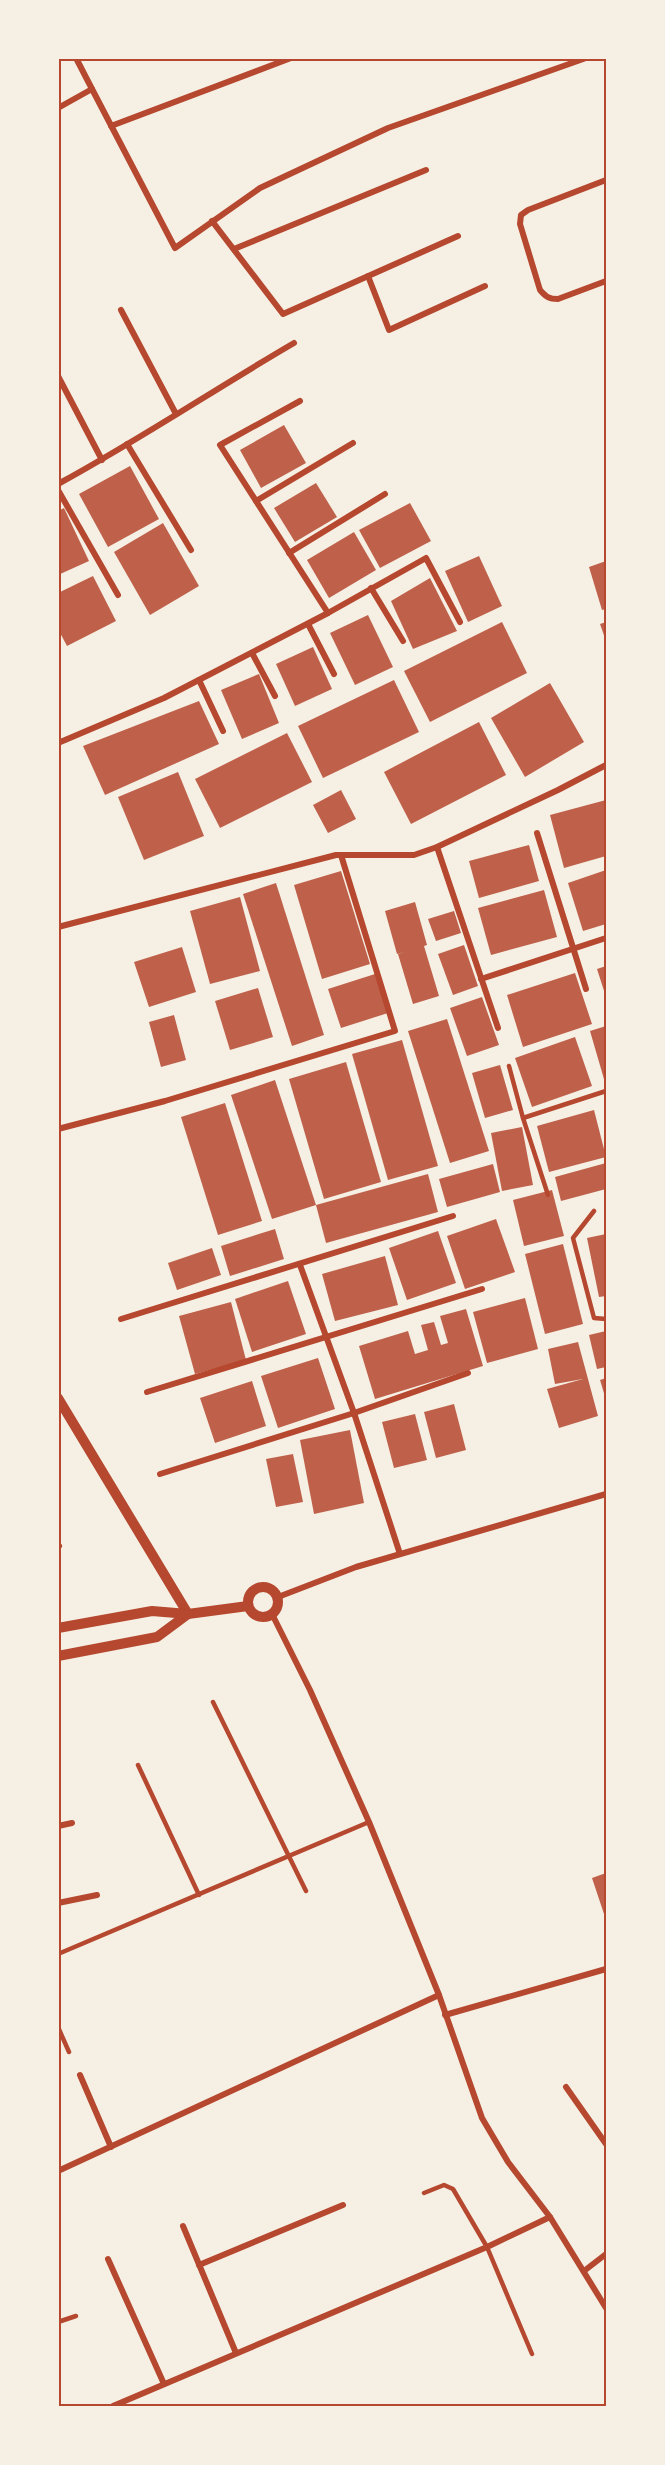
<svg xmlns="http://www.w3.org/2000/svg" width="665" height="2465" viewBox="0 0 665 2465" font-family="'Libre Baskerville',serif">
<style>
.building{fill:#bf614a}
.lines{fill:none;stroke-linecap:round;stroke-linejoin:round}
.service{stroke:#b5482f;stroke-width:4.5}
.minor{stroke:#b5482f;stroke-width:6}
.tertiary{stroke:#b5482f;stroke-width:10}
.neatline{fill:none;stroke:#b5482f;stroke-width:2}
</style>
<rect width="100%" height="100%" fill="#f6efe4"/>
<g class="building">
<path d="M284 425 306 463 261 488 240 450Z"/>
<path d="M130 466 159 519 108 547 79 494Z"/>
<path d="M316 483 337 517 295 542 274 508Z"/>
<path d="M410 503 431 541 380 568 359 530Z"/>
<path d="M64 508 89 561 58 575V511Z"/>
<path d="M163 523 199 586 150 615 114 552Z"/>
<path d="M354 532 376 570 329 598 307 560Z"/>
<path d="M479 556 502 606 468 622 445 571Z"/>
<path d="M606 561V609L602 610 589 567Z"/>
<path d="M93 576 116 621 67 646 58 629V593Z"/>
<path d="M430 578 457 631 413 649 391 601Z"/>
<path d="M368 615 393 667 355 685 330 633Z"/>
<path d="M502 622 527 673 430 722 404 671Z"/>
<path d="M606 622V641L600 624Z"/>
<path d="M313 647 332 689 295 706 276 664Z"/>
<path d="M259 674 279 723 242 739 221 690Z"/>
<path d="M394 680 419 732 323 778 298 726Z"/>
<path d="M550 683 584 742 525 777 491 718Z"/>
<path d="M199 701 219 744 105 795 83 746Z"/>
<path d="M479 722 506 775 411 824 384 772Z"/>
<path d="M287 733 312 782 220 828 195 779Z"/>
<path d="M178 772 204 836 144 860 118 797Z"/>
<path d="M341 790 356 819 328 833 313 805Z"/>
<path d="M606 800V856L564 868 550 815Z"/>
<path d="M529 845 539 881 479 898 469 861Z"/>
<path d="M606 870V924L583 931 568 883Z"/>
<path d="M341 871 370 964 322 979 294 885Z"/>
<path d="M276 883 324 1035 292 1046 243 894Z"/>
<path d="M544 890 557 937 491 955 478 908Z"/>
<path d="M240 897 260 971 210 984 190 911Z"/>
<path d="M415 902 427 945 424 946 439 996 413 1004 398 954 405 952 397 954 385 911Z"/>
<path d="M454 911 461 933 436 941 428 919Z"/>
<path d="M464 945 478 986 453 995 438 954Z"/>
<path d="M182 947 196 992 149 1007 134 962Z"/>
<path d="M606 966V997L597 969Z"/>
<path d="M575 973 592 1024 523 1047 507 995Z"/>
<path d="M375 974 388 1013 341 1028 328 989Z"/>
<path d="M258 988 273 1037 230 1050 215 1001Z"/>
<path d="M482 997 499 1045 467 1056 450 1008Z"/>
<path d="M174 1015 186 1060 161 1067 149 1022Z"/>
<path d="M447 1019 489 1151 450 1163 408 1031Z"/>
<path d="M606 1026V1086L590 1031Z"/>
<path d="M575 1037 592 1086 532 1107 515 1058Z"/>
<path d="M402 1040 438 1166 388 1180 352 1054Z"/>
<path d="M346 1062 381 1182 324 1199 289 1079Z"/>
<path d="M500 1065 513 1110 485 1118 472 1073Z"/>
<path d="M275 1080 316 1205 272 1219 231 1095Z"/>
<path d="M225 1103 262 1221 218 1235 181 1117Z"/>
<path d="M594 1110 606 1157 549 1172 537 1126Z"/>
<path d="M522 1127 533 1185 502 1191 491 1133Z"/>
<path d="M606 1163V1189L561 1201 555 1177Z"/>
<path d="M493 1164 500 1192 447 1207 439 1179Z"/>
<path d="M428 1174 438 1212 326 1243 316 1205Z"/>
<path d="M552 1190 564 1236 524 1246 513 1200Z"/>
<path d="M496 1219 515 1272 465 1289 447 1236Z"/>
<path d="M275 1229 284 1259 230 1276 221 1246Z"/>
<path d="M438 1231 456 1283 407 1300 389 1248Z"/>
<path d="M606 1234V1296L599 1297 587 1238Z"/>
<path d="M563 1244 583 1324 545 1334 525 1254Z"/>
<path d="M212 1248 221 1275 177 1290 168 1263Z"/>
<path d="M385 1256 398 1305 335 1321 322 1274Z"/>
<path d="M288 1281 306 1334 252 1352 235 1299Z"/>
<path d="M525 1298 538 1349 487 1363 473 1312Z"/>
<path d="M231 1302 246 1360 195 1374 179 1316Z"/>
<path d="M466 1309 483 1366 375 1399 359 1346 408 1331 415 1354 428 1350 421 1325 434 1322 441 1345 448 1343 440 1316Z"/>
<path d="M606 1331V1367L597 1369 589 1335Z"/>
<path d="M578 1342 598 1416 559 1428 547 1389 583 1379 555 1384 548 1349Z"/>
<path d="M318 1358 335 1409 278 1428 261 1376Z"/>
<path d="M606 1378V1400L600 1380Z"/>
<path d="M252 1381 266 1426 215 1443 200 1398Z"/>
<path d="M454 1404 466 1450 436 1458 424 1412Z"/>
<path d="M415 1414 427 1460 394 1468 382 1422Z"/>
<path d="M350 1430 364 1503 314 1514 300 1440Z"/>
<path d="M293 1454 303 1502 276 1507 266 1459Z"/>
<path d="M606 1873V1920L592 1878Z"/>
</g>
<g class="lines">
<g class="service">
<path d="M509 1066 523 1118 606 1091"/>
<path d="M523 1118 548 1195"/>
<path d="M594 1211 573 1238 594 1318 606 1319"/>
<path d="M58 1546H60"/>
<path d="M213 1702 306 1891"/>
<path d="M138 1765 199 1895"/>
<path d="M58 1954 369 1822"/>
<path d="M58 2027 69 2052"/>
<path d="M424 2193 444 2185 453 2189 487 2247 532 2354"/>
<path d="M58 2322 76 2316"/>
</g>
<g class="minor">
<path d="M76 58 92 89"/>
<path d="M58 108 92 89 175 248 260 188 388 128 586 58"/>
<path d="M111 126 291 58"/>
<path d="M606 180 528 210 521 215 520 224 540 290C546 297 549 299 558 299L606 281"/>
<path d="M212 221 283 314 458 236"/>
<path d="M234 249 426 170"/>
<path d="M368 276 389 330 485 286"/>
<path d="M121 310 176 414"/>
<path d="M58 376 102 460"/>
<path d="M127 444 191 550"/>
<path d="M58 484C139 440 215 389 294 343"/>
<path d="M58 490 118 595"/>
<path d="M256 501 353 443"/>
<path d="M289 553 385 494"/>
<path d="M371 588 403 641"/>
<path d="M328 613 426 558 460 622"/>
<path d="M308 624 334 674"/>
<path d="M252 653 275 696"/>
<path d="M199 680 223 731"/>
<path d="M58 743 164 698 328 613 220 445 300 401"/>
<path d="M537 833 586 989"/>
<path d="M437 847 498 1028"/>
<path d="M58 927 336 855H414L437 847 558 790 606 765"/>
<path d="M481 979 606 938"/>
<path d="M58 1129 165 1101 395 1031 341 855"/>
<path d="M300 1265 354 1413 400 1554"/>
<path d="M121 1319 453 1216"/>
<path d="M147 1392 482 1289"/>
<path d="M160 1474 354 1413 468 1373"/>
<path d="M278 1597 356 1567 606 1494"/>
<path d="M272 1614 310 1690 369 1822 439 1995 482 2118 508 2162 550 2217 606 2308"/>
<path d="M58 1826 72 1823"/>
<path d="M58 1903 97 1895"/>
<path d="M445 2015 606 1969"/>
<path d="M80 2075 111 2147"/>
<path d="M566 2087 606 2144"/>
<path d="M58 2171 439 1995"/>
<path d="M183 2226 236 2353"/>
<path d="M108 2259 164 2384"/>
<path d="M199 2265 343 2205"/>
<path d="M584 2271 606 2254"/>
<path d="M113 2406 487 2247 550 2217"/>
</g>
<g class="tertiary">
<path d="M58 1398 188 1614"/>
<circle cx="263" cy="1602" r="15"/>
<path d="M58 1628 152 1611 188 1614 248 1606"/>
<path d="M58 1656 157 1637 188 1614"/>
</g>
</g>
<rect width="665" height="2465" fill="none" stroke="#f6efe4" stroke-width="120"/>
<rect x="60" y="60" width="545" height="2345" class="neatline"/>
</svg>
